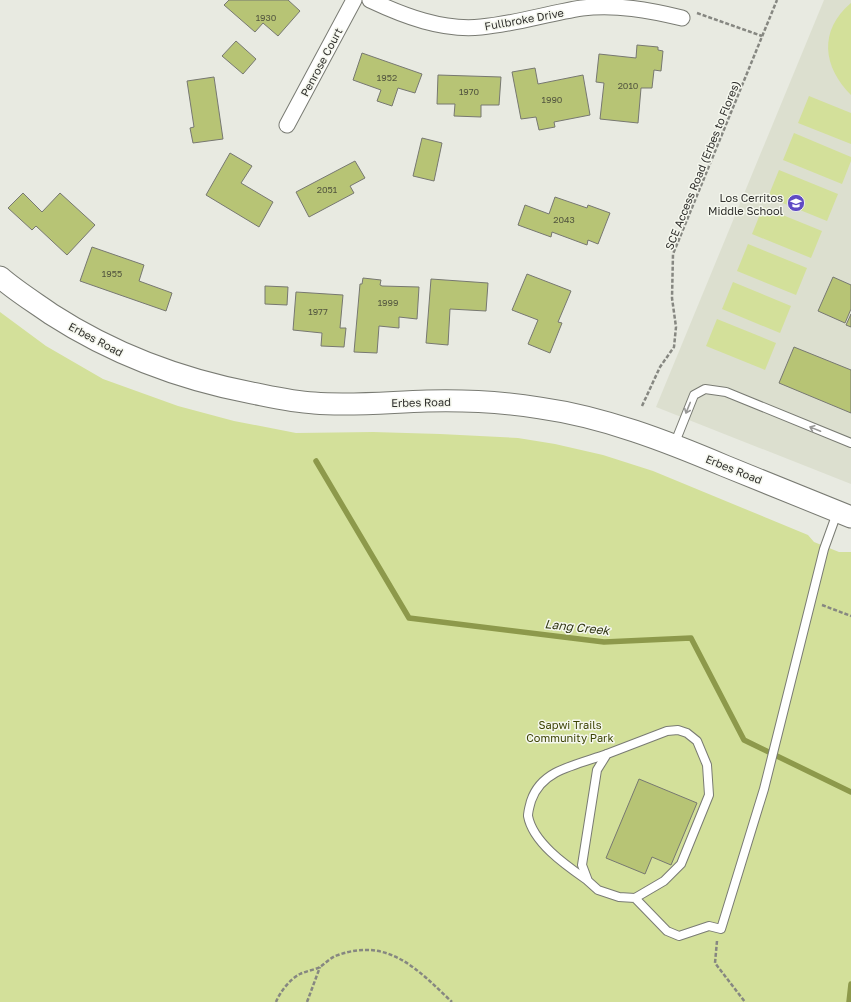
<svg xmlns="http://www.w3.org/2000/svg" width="851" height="1002" viewBox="0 0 851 1002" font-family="'Golos Text',sans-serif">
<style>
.built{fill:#dcdfcf}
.green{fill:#d3e09a}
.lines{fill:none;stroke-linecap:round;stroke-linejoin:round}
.stream{stroke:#8d994b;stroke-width:5.5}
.building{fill:#b7c475;stroke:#777871}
.service-casing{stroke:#797b73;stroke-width:10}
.minor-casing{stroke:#797b73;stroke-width:17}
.secondary-casing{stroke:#797b73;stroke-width:23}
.path{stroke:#868781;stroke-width:2.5;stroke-dasharray:4 2;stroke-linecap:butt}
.service{stroke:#fff;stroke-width:8}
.minor{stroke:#fff;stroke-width:15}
.secondary{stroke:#fff;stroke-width:21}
.oneway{stroke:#989896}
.labels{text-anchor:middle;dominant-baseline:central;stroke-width:3;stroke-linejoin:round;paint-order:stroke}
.number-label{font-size:9px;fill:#52553f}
.street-label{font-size:11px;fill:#30302d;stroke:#f5f7ee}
.poi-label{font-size:11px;fill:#30302d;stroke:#f5f7ee;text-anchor:end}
.park-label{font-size:11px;fill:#3c4304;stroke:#f5f7ee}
.water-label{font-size:12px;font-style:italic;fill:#313614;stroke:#f5f7ee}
</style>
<rect width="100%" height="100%" fill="#e8eae1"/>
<path class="built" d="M824 0H851V484L656 407Z"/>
<g class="green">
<path d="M851 3V95C823 67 818 31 851 3Z"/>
<path d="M809 96 851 113V144L798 123Z"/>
<path d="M794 133 851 157V161L842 184 783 160Z"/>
<path d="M779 170 838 194 827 221 768 197Z"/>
<path d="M763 207 822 231 811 258 752 234Z"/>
<path d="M748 244 807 268 796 295 737 271Z"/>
<path d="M733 282 791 306 780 333 722 309Z"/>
<path d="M0 312 46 346 103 379 178 406 234 421 296 433 373 432 440 434 518 438 555 444 603 455 653 471 808 535 814 542 839 552H851V1002H0Z"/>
<path d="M717 319 776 343 765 370 706 346Z"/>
</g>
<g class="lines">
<g class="stream">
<path d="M316 461 409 618 604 642 691 638 744 740 851 792"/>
<path d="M849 1002 851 984"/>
</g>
</g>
<g class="building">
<path d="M229 0H288L300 11 278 36 263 23 255 32 224 5Z"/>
<path d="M236 41 256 59 243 74 222 56Z"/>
<path d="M637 45 658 47V50L663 51 661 71 654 70 652 88H641L638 123 600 119 604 83 596 82 599 54 636 58Z"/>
<path d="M362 53 422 74 415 93 398 88 392 106 377 101 381 90 353 80Z"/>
<path d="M535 68 538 84 583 75 590 115 554 122 555 127 539 130 536 117 521 119 512 72Z"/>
<path d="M438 75 501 77 499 105H481V117L454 116 455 104H437Z"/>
<path d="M214 77 223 139 193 143 190 128 194 127 187 81Z"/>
<path d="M422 138 442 143 434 181 413 176Z"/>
<path d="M230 153 252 166 241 183 273 202 259 227 206 195Z"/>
<path d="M355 161 365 178 350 186 354 193 309 217 296 192Z"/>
<path d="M23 193 42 212 60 193 95 225 67 255 36 226 32 230 8 208Z"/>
<path d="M555 197 587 208 588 205 610 213 598 244 588 240 587 245 552 232 551 237 518 225 525 205 549 214Z"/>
<path d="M92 247 144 265 139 281 172 293 166 311 80 281Z"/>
<path d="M527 274 571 291 558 322 562 323 550 353 528 344 538 320 512 310Z"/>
<path d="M833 277 851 285V309L845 323 818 311Z"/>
<path d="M363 278 381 280 380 285 382 286 419 287 417 319 399 317V328L379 326 377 353 354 352 360 284H362Z"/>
<path d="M431 279 488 283 486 311 450 309 448 345 426 343Z"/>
<path d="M265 286 288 287 287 305 265 304Z"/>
<path d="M296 292 343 295 340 328H346L344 347 321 346 322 333 293 330Z"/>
<path d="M851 314V327L846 325Z"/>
<path d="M794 347 851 370V413L779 383Z"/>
<path d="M639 779 697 803 671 865 652 857 645 874 606 858Z"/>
</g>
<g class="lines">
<defs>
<g id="service">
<path d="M674 445 694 395 705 389 726 392 851 443"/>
<path d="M587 880C567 866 533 843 528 816 528 811 530 805 531 801 535 789 544 779 555 773 570 765 590 760 607 754"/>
<path d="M635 898 664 881 681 864 709 795 707 765 697 741 687 733 678 730 667 731 607 754 597 770 582 865 588 881 598 890 619 897 635 898 667 931 679 936 709 926 721 929 764 789 824 549 837 513"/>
</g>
<g id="minor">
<path d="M370 0C404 16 443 31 481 27 515 24 549 13 582 8 616 4 649 10 682 18"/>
<path d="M287 125 354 0"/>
</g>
<path id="secondary" d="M0 277C16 291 34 302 51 314 113 354 179 379 252 393 272 397 293 402 314 403 352 406 390 402 427 401 464 400 503 402 540 408 604 417 666 441 725 466 767 483 809 500 851 517"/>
</defs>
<use href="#service" class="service-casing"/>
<use href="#minor" class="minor-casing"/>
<use href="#secondary" class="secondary-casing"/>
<g class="path">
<path d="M697 13 762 36"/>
<path d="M642 406 660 367 674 347 676 327 672 298 673 254 777 0"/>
<path d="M822 605 851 616"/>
<path d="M717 941 715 963 745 1002"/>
<path d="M276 1002C280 992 290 979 300 974 306 971 314 970 320 967 326 963 331 957 338 955 389 937 418 970 452 1002"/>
<path d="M307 1002 320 967"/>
</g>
<use href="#service" class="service"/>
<use href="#minor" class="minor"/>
<use href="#secondary" class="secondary"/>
</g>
<defs><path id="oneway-shaft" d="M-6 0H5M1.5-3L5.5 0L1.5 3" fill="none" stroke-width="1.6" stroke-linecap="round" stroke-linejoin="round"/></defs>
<g class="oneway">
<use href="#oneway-shaft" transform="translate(688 408) rotate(112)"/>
<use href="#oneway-shaft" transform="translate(815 429) rotate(-158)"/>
</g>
<defs>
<symbol id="school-disc" viewBox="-11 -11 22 22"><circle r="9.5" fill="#604bc4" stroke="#f5f7ee"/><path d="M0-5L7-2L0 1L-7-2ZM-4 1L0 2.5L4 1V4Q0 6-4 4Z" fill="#fff"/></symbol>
</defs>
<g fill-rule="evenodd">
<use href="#school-disc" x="786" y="193" width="20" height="20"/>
</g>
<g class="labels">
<g class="number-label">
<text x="266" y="17">1930</text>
<text x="387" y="77">1952</text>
<text x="628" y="85">2010</text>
<text x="469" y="91">1970</text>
<text x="552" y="99">1990</text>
<text x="327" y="189">2051</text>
<text x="564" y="219">2043</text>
<text x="112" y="273">1955</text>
<text x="388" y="302">1999</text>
<text x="318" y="311">1977</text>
</g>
<g class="street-label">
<text transform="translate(524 19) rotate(-10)">Fullbroke Drive</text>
<text transform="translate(321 62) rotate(-62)">Penrose Court</text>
<text transform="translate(702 165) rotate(-68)">SCE Access Road (Erbes to Flores)</text>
<text transform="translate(96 339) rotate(28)">Erbes Road</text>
<text transform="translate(421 402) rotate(-1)">Erbes Road</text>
<text transform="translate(734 469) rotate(22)">Erbes Road</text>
</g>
<g class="poi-label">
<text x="783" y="197">Los Cerritos<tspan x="783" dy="13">Middle School</tspan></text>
</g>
<g class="park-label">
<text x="570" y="724">Sapwi Trails<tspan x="570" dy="13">Community Park</tspan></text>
</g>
<g class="water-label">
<text transform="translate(577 627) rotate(6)">Lang Creek</text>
</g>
</g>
</svg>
